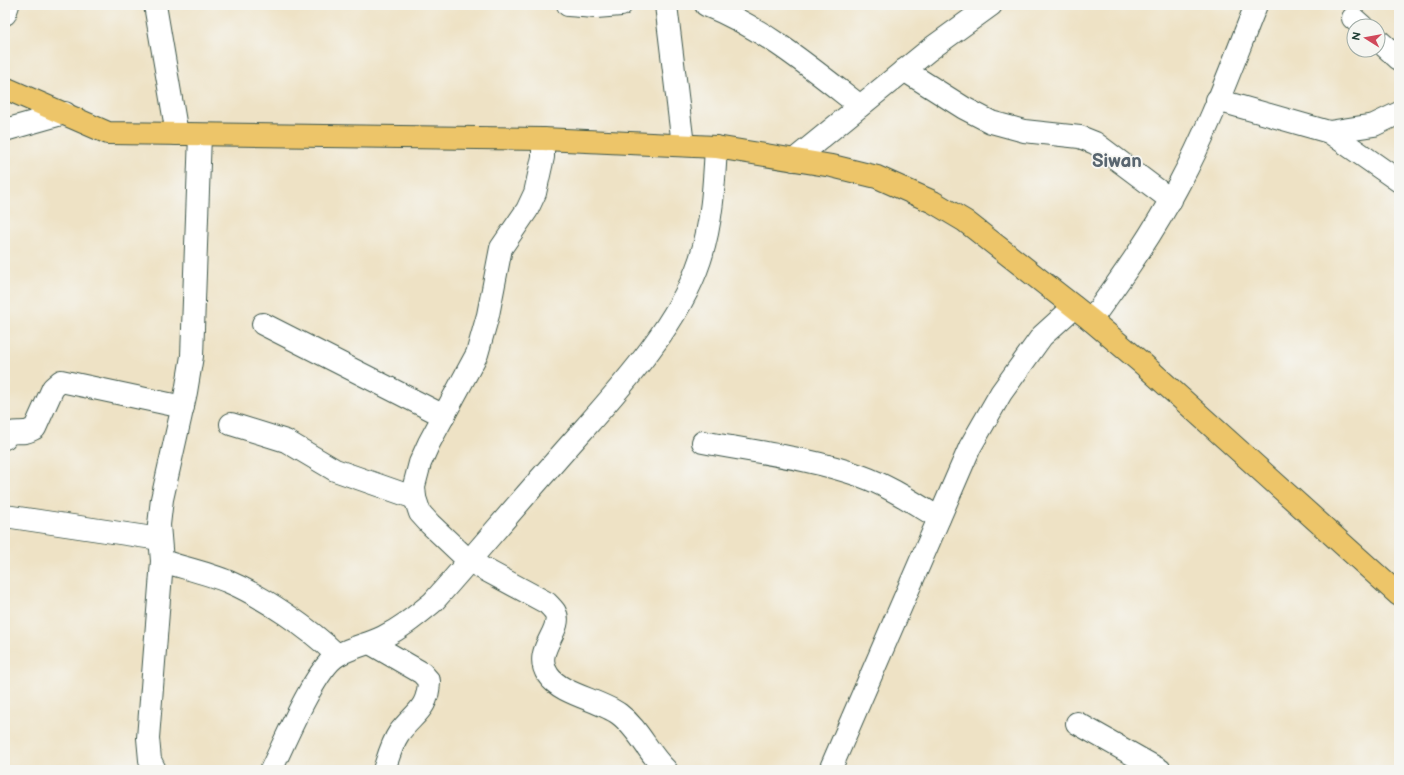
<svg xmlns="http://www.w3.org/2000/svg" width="1404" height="775" viewBox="0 0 1404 775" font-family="'Balsamiq Sans',sans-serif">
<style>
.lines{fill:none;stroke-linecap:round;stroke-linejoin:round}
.minor-casing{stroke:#3e564a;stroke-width:24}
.major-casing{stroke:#3e564a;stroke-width:24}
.minor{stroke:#fff;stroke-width:22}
.major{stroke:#edc569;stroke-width:22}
.labels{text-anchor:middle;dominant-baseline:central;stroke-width:3.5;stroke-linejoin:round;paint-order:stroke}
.town-label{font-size:19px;font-weight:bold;fill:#596670;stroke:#f6f6f2}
</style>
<rect width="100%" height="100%" fill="#f6f6f2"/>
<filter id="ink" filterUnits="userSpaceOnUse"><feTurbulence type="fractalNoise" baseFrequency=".025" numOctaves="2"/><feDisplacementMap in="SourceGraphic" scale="8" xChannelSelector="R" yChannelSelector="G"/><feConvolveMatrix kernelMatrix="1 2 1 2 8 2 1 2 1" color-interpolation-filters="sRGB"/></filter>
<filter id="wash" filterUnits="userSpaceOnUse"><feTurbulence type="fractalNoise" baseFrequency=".012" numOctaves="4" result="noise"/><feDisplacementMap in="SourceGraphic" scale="16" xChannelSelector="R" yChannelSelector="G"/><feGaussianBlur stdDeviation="0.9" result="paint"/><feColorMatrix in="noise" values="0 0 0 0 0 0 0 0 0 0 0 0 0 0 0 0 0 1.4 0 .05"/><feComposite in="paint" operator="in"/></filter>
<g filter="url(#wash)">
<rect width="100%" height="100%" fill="#eee2c5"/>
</g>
<g filter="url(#ink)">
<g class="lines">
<defs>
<g id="minor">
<path d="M155 5 177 134"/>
<path d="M568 5 596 7 621 5"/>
<path d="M666 5 683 145"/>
<path d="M706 5C764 28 811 68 860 106"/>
<path d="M5 14 8 5"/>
<path d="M1353 18 1362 26"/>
<path d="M1378 40 1399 59"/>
<path d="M904 70 964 108 991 122 1024 131 1080 137 1095 143 1171 200"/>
<path d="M1217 100 1329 132 1374 125 1399 113"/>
<path d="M5 130 65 113"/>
<path d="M1329 132 1399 181"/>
<path d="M543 139V157L535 193 527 210 501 248 488 315 477 354 429 443 420 463 414 486 415 498 420 513 430 524 469 561 547 603C550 606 553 609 555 612 565 630 531 650 548 675 560 694 600 700 619 714 639 729 648 753 666 770"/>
<path d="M794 160 929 50 991 5"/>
<path d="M1091 320C1123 276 1154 232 1179 184 1210 127 1232 65 1256 5"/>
<path d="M263 324 444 416"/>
<path d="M231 424 286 441 335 470 415 498"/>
<path d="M5 438C10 430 17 433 25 432 28 432 31 430 35 428L53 388 61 381 183 407"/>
<path d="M703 442C755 452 811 458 861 476 889 486 914 503 939 518"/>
<path d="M5 516 160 539"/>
<path d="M162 561C184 568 208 573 229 582 264 597 310 629 337 655"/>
<path d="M370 643 422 673 429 681C428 710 415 712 399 733 392 743 388 758 384 770"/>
<path d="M1077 723 1160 770"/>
<path d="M155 770 150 760 148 738 162 561 159 525 162 499 186 392 192 356 200 135"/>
<path d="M271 770C284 744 315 668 338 655 352 647 369 644 383 637 402 628 417 615 433 602 474 556 513 509 554 463 604 405 676 333 700 260 712 223 714 185 716 147"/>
<path d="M830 770 970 447 1001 393 1042 336 1074 307"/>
</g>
<path id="major" d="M5 88 108 133 543 139 716 147 832 166 877 177 933 202 965 221 1091 320 1143 364 1399 595"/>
</defs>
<use href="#minor" class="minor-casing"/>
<use href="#major" class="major-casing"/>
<use href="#minor" class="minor"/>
<use href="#major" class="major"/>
</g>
</g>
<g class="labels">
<g class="town-label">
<text x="1117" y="161">Siwan</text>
</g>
</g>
<rect width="1404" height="775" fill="none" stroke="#f6f6f2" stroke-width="20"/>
<g transform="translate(1366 38) rotate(281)"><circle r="19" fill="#f6f6f2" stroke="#a0aca6"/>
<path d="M0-3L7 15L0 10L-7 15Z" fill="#d1495b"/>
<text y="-6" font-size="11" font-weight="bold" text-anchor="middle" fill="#1f3d34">N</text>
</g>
</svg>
